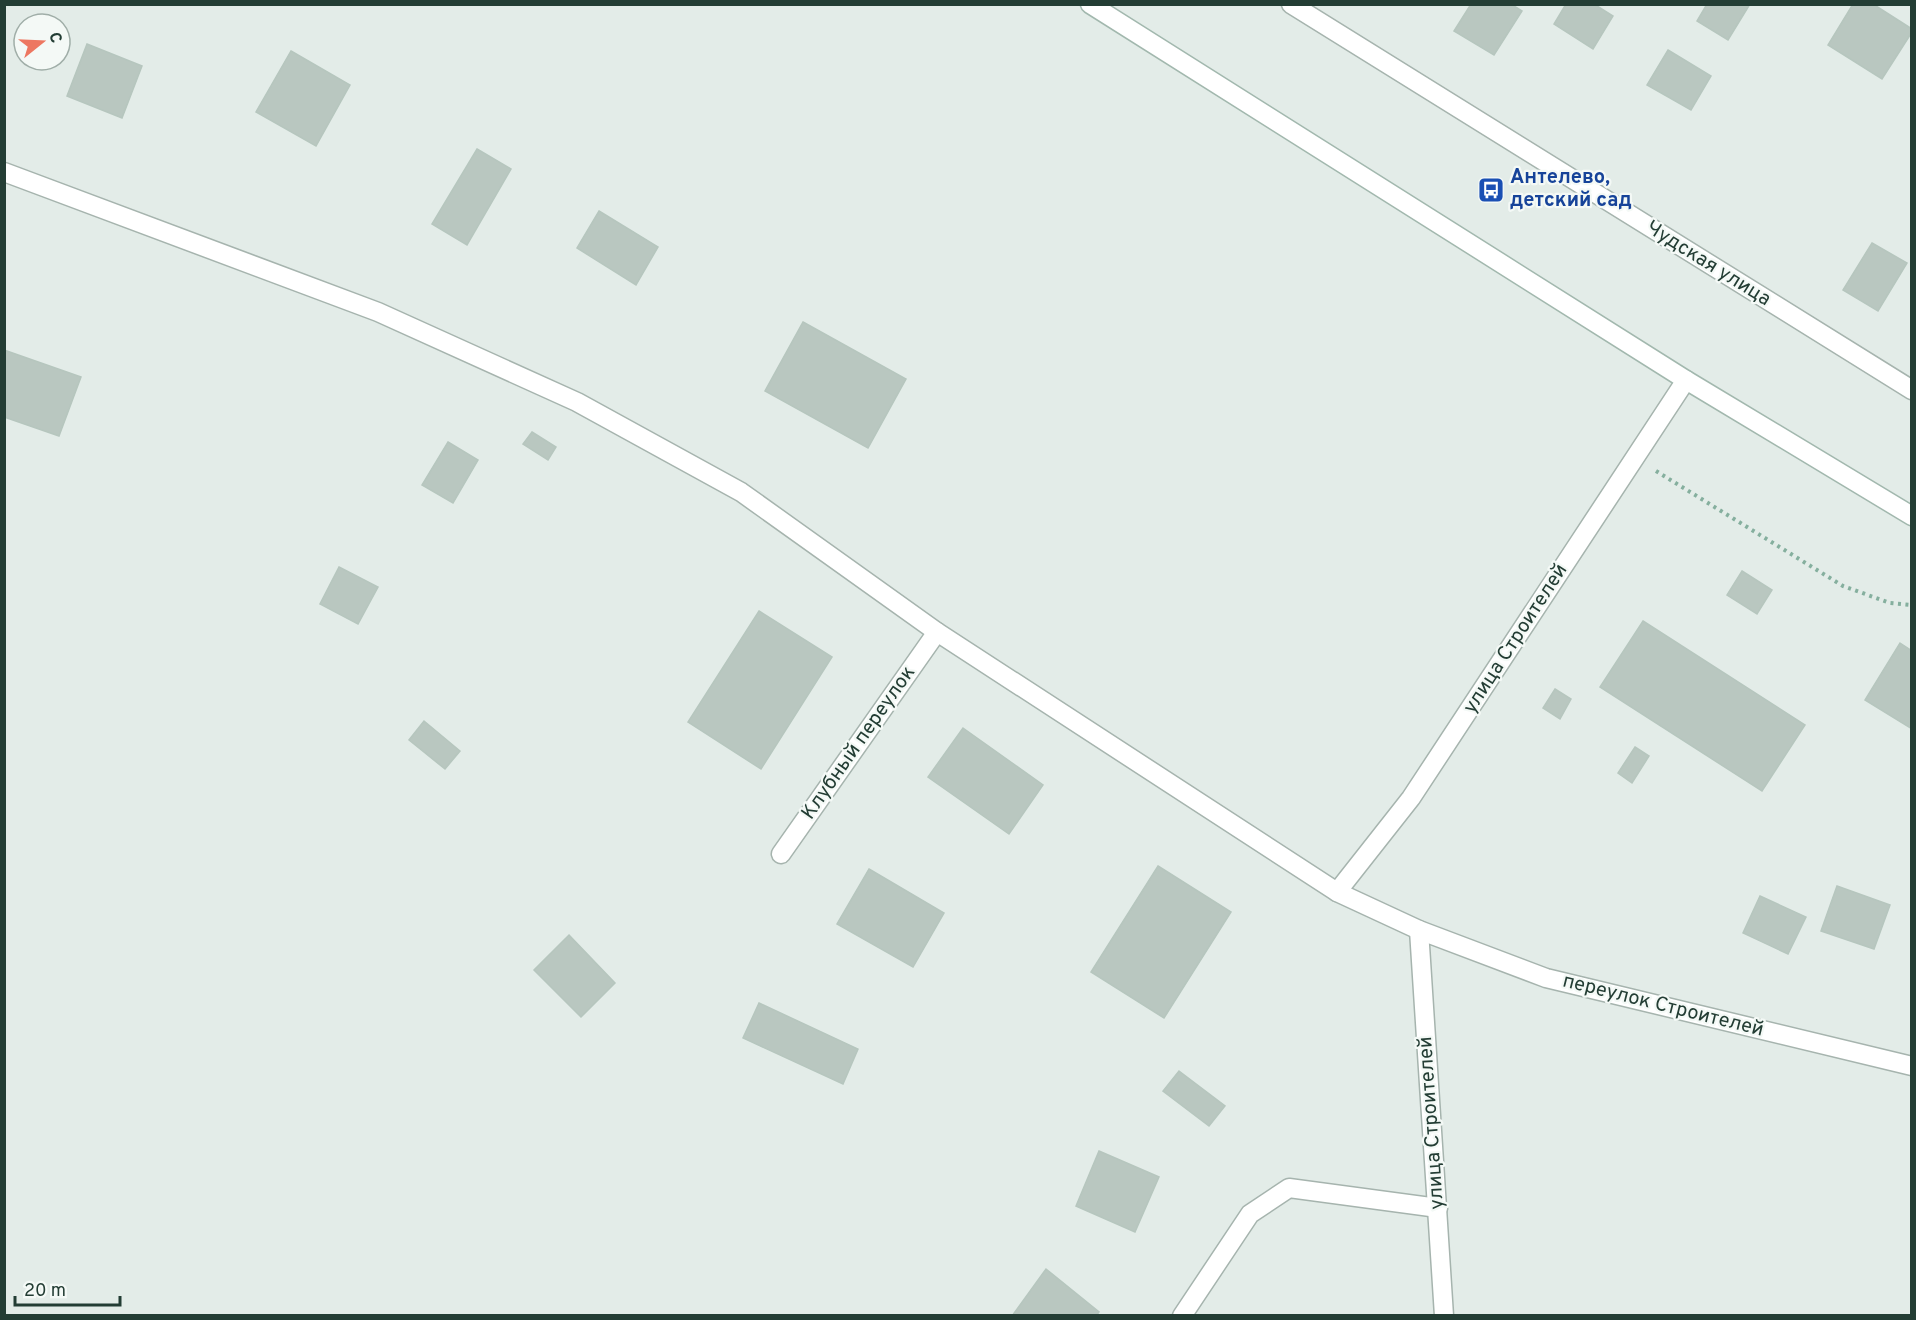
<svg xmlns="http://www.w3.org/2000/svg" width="1916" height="1320" viewBox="0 0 1916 1320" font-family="Overpass,sans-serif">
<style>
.building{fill:#b9c7c0;stroke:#b6c6be;stroke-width:1.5}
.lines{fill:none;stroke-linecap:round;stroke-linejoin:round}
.service-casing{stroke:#a6b4ae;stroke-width:21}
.minor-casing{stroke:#a6b4ae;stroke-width:21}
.secondary-casing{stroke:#a2b8ae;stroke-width:21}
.path{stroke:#85af9e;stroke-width:4;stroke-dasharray:3 4.5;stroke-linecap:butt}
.service{stroke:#fff;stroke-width:18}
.minor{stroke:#fff;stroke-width:18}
.secondary{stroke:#fff;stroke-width:18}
.labels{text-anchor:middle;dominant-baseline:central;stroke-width:4.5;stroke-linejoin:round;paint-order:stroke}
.transit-label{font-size:20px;font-weight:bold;fill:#164399;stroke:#f4f9f6;text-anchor:start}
.street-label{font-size:20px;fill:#233d34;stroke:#f4f9f6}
</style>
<rect width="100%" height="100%" fill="#e3ece8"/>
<g class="building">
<path d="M1471 4H1511L1522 11 1494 55 1454 31Z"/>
<path d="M1566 4H1594L1613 16 1593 49 1554 24Z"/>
<path d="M1707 4H1750L1728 40 1697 21Z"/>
<path d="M1853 4H1873L1912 29V32L1882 79 1828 45Z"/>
<path d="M87 44 142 66 122 118 67 96Z"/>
<path d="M1668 50 1711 76 1691 110 1647 85Z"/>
<path d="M291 51 350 85 316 146 256 112Z"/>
<path d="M477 149 511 169 467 245 432 224Z"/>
<path d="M599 211 658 247 636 285 577 248Z"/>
<path d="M1872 243 1907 263 1878 311 1843 290Z"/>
<path d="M803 322 906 379 868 448 765 391Z"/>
<path d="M4 350 81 377 59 436 4 417Z"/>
<path d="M532 432 556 447 548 460 523 444Z"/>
<path d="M448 442 478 460 453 503 422 485Z"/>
<path d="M339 567 378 587 358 624 320 604Z"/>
<path d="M1742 571 1772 590 1757 614 1727 595Z"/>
<path d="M759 611 832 657 761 769 688 722Z"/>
<path d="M1643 621 1805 725 1762 791 1600 687Z"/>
<path d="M1900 643 1912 651V729L1865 700Z"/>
<path d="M1555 689 1571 699 1560 719 1543 708Z"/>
<path d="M424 721 460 751 445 769 409 740Z"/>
<path d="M963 728 1043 785 1009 834 928 777Z"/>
<path d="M1635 747 1649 756 1632 783 1618 773Z"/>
<path d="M1158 866 1231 912 1164 1018 1091 972Z"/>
<path d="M869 869 944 913 913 967 837 924Z"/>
<path d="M1837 886 1890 905 1874 949 1821 931Z"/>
<path d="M1760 896 1806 917 1788 954 1743 933Z"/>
<path d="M569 935 615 983 581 1017 534 970Z"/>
<path d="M759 1003 858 1049 843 1084 743 1038Z"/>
<path d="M1179 1071 1225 1106 1209 1126 1163 1091Z"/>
<path d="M1099 1151 1159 1177 1135 1232 1076 1206Z"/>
<path d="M1046 1269 1099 1312 1096 1316H1012Z"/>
</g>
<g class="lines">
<defs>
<g id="service">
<path d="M1291 4 1912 390"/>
<path d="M1182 1316 1250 1214 1289 1188 1438 1208"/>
</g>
<g id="minor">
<path d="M4 172 378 312 577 402 741 492 937 632 1337 892 1419 930 1546 978 1912 1066"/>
<path d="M781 854 937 632"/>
<path d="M1337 892 1411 798 1686 380"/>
<path d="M1419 930 1444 1316"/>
</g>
<path id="secondary" d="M1090 4 1686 380 1912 516"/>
</defs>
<use href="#service" class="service-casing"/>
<use href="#minor" class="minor-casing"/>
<use href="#secondary" class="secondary-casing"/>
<path class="path" d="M1656 471 1843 586 1890 603 1912 605"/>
<use href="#service" class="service"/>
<use href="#minor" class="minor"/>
<use href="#secondary" class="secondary"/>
</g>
<defs>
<symbol id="bus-square" viewBox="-11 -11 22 22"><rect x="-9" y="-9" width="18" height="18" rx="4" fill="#1a4fb4" stroke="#f4f9f6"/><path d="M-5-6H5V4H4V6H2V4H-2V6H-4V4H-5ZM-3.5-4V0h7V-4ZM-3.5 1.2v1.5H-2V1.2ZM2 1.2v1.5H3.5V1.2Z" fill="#fff"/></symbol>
</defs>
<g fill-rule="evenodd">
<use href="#bus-square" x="1476" y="175" width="30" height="30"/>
</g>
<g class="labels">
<g class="transit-label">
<text x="1510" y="178">Антелево,<tspan x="1510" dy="23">детский сад</tspan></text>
</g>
<g class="street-label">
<text transform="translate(1708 264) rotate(32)">Чудская улица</text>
<text transform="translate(1516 639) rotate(-57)">улица Строителей</text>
<text transform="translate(859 743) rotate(-55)">Клубный переулок</text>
<text transform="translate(1663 1006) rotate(14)">переулок Строителей</text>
<text transform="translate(1432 1123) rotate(-94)">улица Строителей</text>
</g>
</g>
<rect width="1916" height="1320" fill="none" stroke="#233d34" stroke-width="12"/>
<g transform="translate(42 42) rotate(72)"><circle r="28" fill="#f4f9f6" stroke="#a0aea8" stroke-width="1.5"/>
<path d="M0-4.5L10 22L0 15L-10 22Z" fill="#ed7761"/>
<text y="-9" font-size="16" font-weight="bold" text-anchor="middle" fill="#233d34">С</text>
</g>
<path d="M15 1296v9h105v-9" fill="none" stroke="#233d34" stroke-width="3"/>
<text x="24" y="1296" font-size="18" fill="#233d34" stroke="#f4f9f6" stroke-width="4.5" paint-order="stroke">20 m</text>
</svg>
